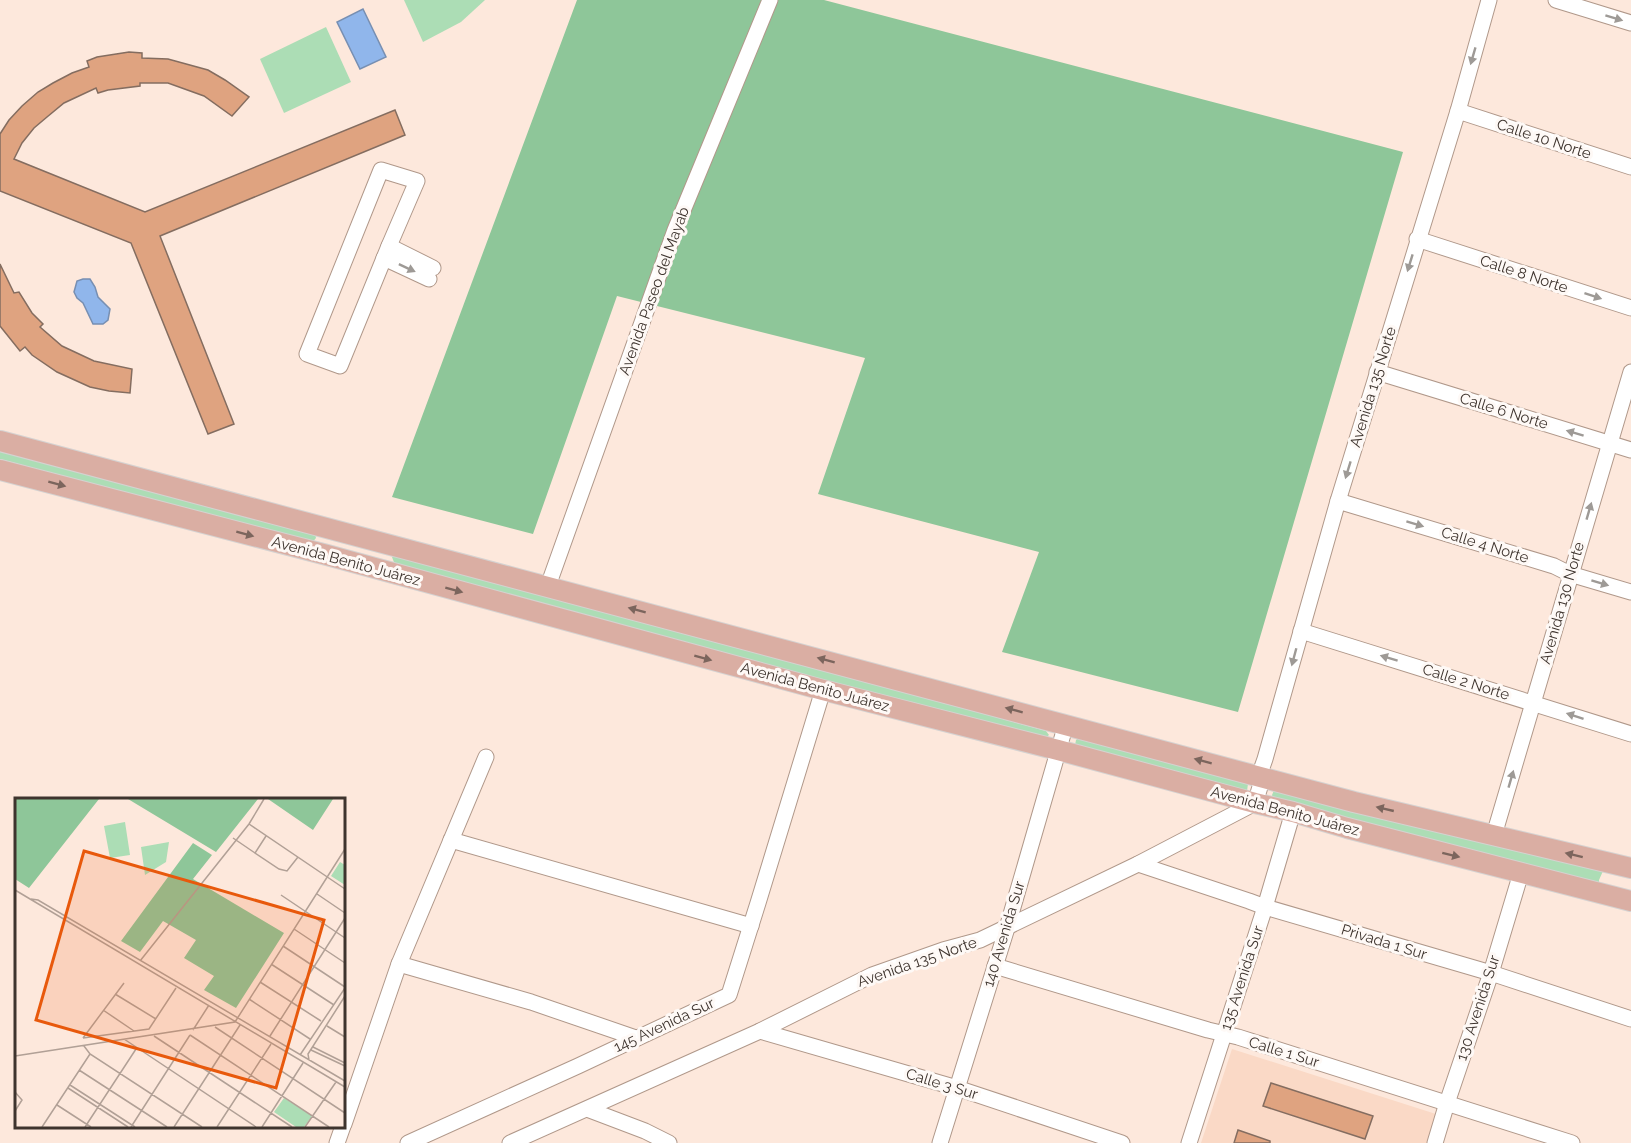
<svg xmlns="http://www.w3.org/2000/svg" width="1631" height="1143" viewBox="0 0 1631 1143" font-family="Raleway,sans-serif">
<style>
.built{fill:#fad9c6}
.green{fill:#acddb5}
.forest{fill:#8ec699}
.water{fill:#90b6eb;stroke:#778fb2;stroke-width:1.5}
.building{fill:#dfa380;stroke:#846d60;stroke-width:1.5}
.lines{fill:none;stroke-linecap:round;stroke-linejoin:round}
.minor-casing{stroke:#b0988a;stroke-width:17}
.major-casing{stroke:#d5d2d1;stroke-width:22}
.minor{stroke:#fff;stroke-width:15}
.major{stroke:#daaea3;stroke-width:20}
.oneway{fill:#9e9a96}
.oneway2{fill:#7c655d}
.labels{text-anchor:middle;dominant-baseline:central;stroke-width:6;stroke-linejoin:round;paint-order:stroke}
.street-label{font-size:15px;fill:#3e342e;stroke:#fef9f6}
.inset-road{fill:none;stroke:#b1a096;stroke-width:1.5}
.view{fill:#e8590c;fill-opacity:0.15;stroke:#e8590c;stroke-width:3}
.inset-edge{fill:none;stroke:#3e342e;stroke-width:3}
</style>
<rect width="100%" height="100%" fill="#fde8dc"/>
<path class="built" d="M1232 1049 1439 1115 1430 1143H1201Z"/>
<g class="green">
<path d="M404 0H485L461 22 423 42Z"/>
<path d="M326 27 351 82 284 113 260 59Z"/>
<path d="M0 449 315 534 316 538 312 543 0 459Z"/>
<path d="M398 555 725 642 1046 731 1049 735 1043 740 395 565 392 557Z"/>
<path d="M1081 736 1248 784 1247 791 1235 792 1075 745 1076 740Z"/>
<path d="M1275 788 1603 871 1599 880V884L1274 801 1272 795Z"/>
</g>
<path class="forest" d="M577 0H824L1403 152 1238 712 1002 652 1039 552 818 494 865 358 617 296 533 534 392 497Z"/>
<g class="water">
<path d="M363 9 386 57 360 69 337 22Z"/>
<path d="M83 279H90L95 287 98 297 110 309 108 320 103 324H93L83 303 77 298 74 292 77 281Z"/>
</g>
<g class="building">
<path d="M129 52 142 53V58L168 59 208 70 225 80 249 97 232 116 204 96 168 83H140V86L108 90 98 93 96 88 64 103 47 117 34 128 22 143 14 159 145 212 395 110 405 135 160 236 234 424 208 434 131 243 0 191V134L9 120 22 106 38 92 53 83 72 73 89 67 87 61 97 57Z"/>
<path d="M0 264 14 293 19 292 32 313 43 324 40 327 62 346 94 361 132 369 130 393 109 391 90 387 57 372 32 355 25 347 20 351 0 326Z"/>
<path d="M1271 1083 1373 1116 1365 1139 1263 1106Z"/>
<path d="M1238 1130 1270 1141V1143H1234Z"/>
</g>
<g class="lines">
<defs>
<g id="minor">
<path d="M1556 0 1631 23"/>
<path d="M1458 111 1631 167"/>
<path d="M381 170 417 181 389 246 340 366 307 354Z"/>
<path d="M1417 239 1631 308"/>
<path d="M389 246 433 268"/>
<path d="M384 258 429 279"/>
<path d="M1377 372 1631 450"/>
<path d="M1338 501 1554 566 1570 574 1631 592"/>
<path d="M548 586 675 230 770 0"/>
<path d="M1301 631 1631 734"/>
<path d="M1494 835 1631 372"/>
<path d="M451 840 751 926"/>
<path d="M1138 864 1249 901 1265 907 1491 973 1631 1019"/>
<path d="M399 964 531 1002 636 1038"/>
<path d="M995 966 1208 1030 1238 1037 1572 1143"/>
<path d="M760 1031 957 1088 1122 1143"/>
<path d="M587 1109 645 1131 669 1143"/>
<path d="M344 1124 399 964 486 757"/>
<path d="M337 1143 343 1126"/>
<path d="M408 1143 578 1066 729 995 758 903 823 690"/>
<path d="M510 1143 760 1031 872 975 943 950 980 940 1138 864 1255 803 1260 787 1259 776 1265 759 1338 501 1458 111 1489 0"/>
<path d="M940 1143 1007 928 1066 724"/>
<path d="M1189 1143 1265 907 1293 812"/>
<path d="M1435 1143 1447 1103 1491 973 1521 873"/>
</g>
<g id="major">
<path d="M0 441 1354 802 1631 868"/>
<path d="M0 470 327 555 823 690 1058 750 1255 803 1293 812 1347 828 1631 901"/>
</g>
</defs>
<use href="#minor" class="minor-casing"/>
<use href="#major" class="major-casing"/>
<use href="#minor" class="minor"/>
<use href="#major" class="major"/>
</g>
<defs><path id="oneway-solid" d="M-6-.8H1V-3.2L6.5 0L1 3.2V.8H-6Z" transform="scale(1.5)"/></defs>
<g class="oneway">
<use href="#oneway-solid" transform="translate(1614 18) rotate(17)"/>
<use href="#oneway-solid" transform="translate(1473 56) rotate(106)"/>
<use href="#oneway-solid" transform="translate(1410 263) rotate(107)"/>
<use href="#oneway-solid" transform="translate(407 268) rotate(25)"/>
<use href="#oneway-solid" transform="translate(1593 296) rotate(18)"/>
<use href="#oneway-solid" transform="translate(1575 433) rotate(-163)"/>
<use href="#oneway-solid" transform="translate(1348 470) rotate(107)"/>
<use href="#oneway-solid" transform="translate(1589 511) rotate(-74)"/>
<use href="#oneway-solid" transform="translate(1415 524) rotate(17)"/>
<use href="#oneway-solid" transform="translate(1600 583) rotate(17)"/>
<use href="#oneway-solid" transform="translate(1294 657) rotate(105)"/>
<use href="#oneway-solid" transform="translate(1389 658) rotate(-163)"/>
<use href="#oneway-solid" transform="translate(1575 716) rotate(-162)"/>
<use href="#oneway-solid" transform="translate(1511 779) rotate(-74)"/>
</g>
<g class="oneway2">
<use href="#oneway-solid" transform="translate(57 484) rotate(15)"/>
<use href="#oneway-solid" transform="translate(245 534) rotate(15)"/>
<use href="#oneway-solid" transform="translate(454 590) rotate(15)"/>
<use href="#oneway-solid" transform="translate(637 610) rotate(-165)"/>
<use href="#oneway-solid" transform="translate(703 658) rotate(15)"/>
<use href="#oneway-solid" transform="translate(826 660) rotate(-165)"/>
<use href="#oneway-solid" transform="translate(1014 710) rotate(-165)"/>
<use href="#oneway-solid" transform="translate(1203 761) rotate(-165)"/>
<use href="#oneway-solid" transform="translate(1385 809) rotate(-167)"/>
<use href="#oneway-solid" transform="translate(1451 855) rotate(14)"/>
<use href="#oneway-solid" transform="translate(1574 855) rotate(-166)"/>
</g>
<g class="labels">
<g class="street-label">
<text transform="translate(1544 139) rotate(18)">Calle 10 Norte</text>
<text transform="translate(1524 274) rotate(18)">Calle 8 Norte</text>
<text transform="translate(654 291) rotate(-70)">Avenida Paseo del Mayab</text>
<text transform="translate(1373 387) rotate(-73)">Avenida 135 Norte</text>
<text transform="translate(1504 411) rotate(17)">Calle 6 Norte</text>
<text transform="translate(1485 545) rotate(17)">Calle 4 Norte</text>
<text transform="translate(346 561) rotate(15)">Avenida Benito Juárez</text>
<text transform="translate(1562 603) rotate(-74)">Avenida 130 Norte</text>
<text transform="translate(1466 682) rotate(17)">Calle 2 Norte</text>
<text transform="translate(815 687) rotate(15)">Avenida Benito Juárez</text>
<text transform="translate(1285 811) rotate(15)">Avenida Benito Juárez</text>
<text transform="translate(1004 934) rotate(-73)">140 Avenida Sur</text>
<text transform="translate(1384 942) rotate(17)">Privada 1 Sur</text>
<text transform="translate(917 962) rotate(-19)">Avenida 135 Norte</text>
<text transform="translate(1242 978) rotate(-72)">135 Avenida Sur</text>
<text transform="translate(1478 1008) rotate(-72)">130 Avenida Sur</text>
<text transform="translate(664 1025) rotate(-25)">145 Avenida Sur</text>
<text transform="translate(1284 1052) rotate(17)">Calle 1 Sur</text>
<text transform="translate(942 1084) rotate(17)">Calle 3 Sur</text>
</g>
</g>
<g transform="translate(15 798)">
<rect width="330" height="330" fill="#fde8dc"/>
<path d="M110 24 115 57 95 60 89 28ZM154 44 151 64 130 77 126 49ZM325 64 330 67V87L316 78ZM269 300 297 318 289 329H281L259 314Z" fill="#acddb5"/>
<path d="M0 1H84L14 90 0 81ZM113 1H243L201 54ZM253 1H318L298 32ZM178 45 197 57 178 81 269 135 221 210 189 192 199 178 169 160 181 142 148 123 125 154 106 143Z" fill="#8ec699"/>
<path class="inset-road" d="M234 26 330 91M251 38 240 55 264 71 272 73 283 59M218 40 240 55M0 92 330 289M302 96 330 115M266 97 330 140M16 101 23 102 330 283M279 131 330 165M268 148 330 189M125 163 234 26 249 1M256 166 319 207M245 184 306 223M100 196 141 221M234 201 295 241M88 212 119 233M312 228 330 239M200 229 330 315M178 232 194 207M175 237 314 329M139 238 277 329M255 238 330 120M68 240 134 231 161 190M68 240 109 185M109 241 241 329M69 248 75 256 187 329M298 249 330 265M296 252 330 268M285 257 330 190M0 258 220 224 330 51M294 262 293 256 330 198M64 272 152 329M55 287 120 329M53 290 113 329M0 294 7 302 0 313M42 307 76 329M27 329 75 256M70 329 121 251M116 329 175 237M159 329 225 227M202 329 256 246M247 329 288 265M290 329 321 284"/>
<path class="view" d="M69 53 309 122 261 290 21 222Z"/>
<rect width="330" height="330" class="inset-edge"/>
</g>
</svg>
